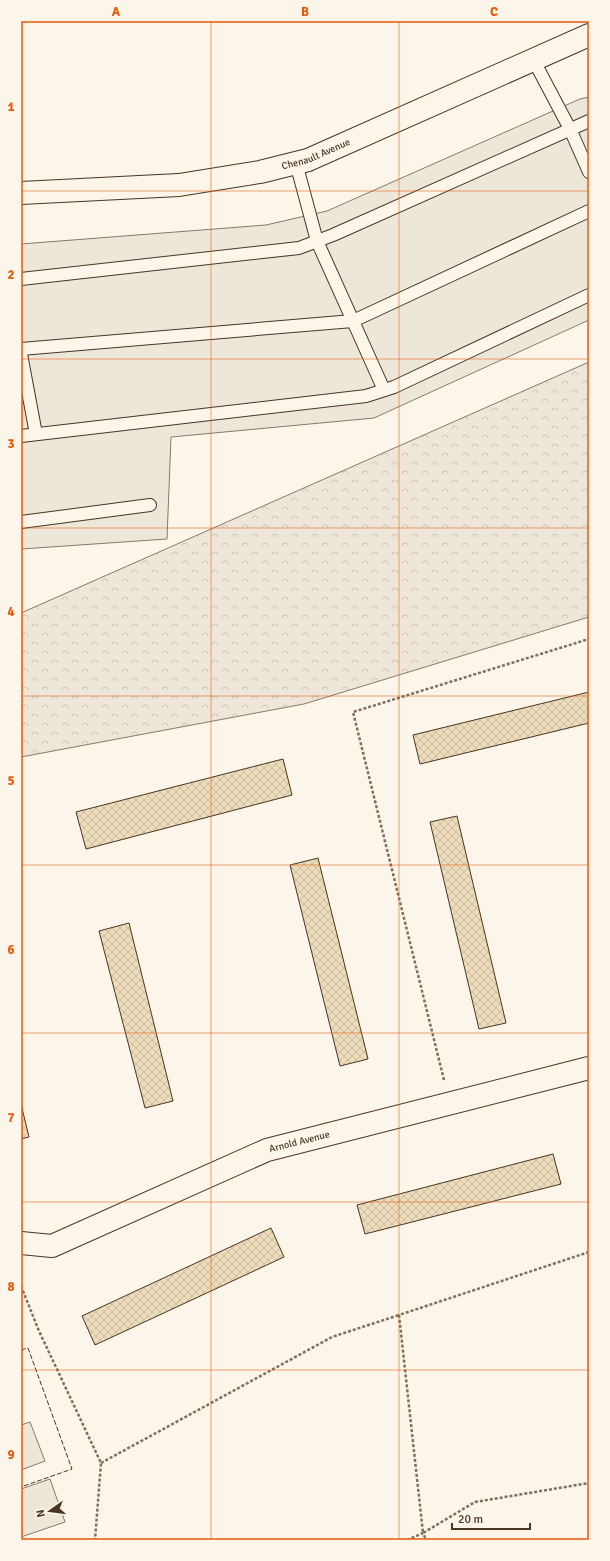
<svg xmlns="http://www.w3.org/2000/svg" width="610" height="1561" viewBox="0 0 610 1561" font-family="Signika,sans-serif">
<style>
.forest{fill:url(#forest-crowns);stroke:#887966}
.pitch{fill:#ede6d9;stroke:#887966}
.parking{fill:#ede7d9;stroke:#887966}
.building{fill:url(#building-cross-hatch);stroke:#4a3520}
.lines{fill:none;stroke-linecap:round;stroke-linejoin:round}
.lane-casing{stroke:#4a3520;stroke-width:14}
.street-casing{stroke:#4a3520;stroke-width:24}
.path{stroke:#7f6f5c;stroke-width:2.5;stroke-dasharray:3 2;stroke-linecap:butt}
.lane{stroke:#fbf6e9;stroke-width:12}
.street{stroke:#fbf6e9;stroke-width:22}
.fence{stroke:#4a3520;stroke-width:1;stroke-dasharray:5 2;stroke-linecap:butt}
.grid{fill:none;stroke:#e8590c;stroke-width:1;stroke-opacity:0.55}
.labels{text-anchor:middle;dominant-baseline:central;stroke-width:3;stroke-linejoin:round;paint-order:stroke}
.street-label{font-size:10px;fill:#4a3520;stroke:#fbf6e9}
.neatline{fill:none;stroke:#e8590c;stroke-width:1.5}
.grid-label{font-size:13px;text-anchor:middle;font-weight:bold;fill:#e8590c}
</style>
<defs>
<pattern id="forest-crowns" width="20" height="18" patternUnits="userSpaceOnUse"><rect width="20" height="18" fill="#ede6d9"/><path d="M2 6a3 3 0 1 1 6 0M12 15a3 3 0 1 1 6 0" fill="none" stroke="#cdc6ba"/></pattern>
<pattern id="building-cross-hatch" width="8" height="8" patternUnits="userSpaceOnUse"><rect width="8" height="8" fill="#ecdcbc"/><path d="M0 0l8 8M0 8l8-8" fill="none" stroke="#ccbda1"/></pattern>
</defs>
<rect width="100%" height="100%" fill="#fbf6e9"/>
<path class="forest" d="M589 362V617L304 704 21 757V613Z"/>
<g class="pitch">
<path d="M30 1422 45 1461 21 1470V1425Z"/>
<path d="M50 1479 65 1522 21 1537V1489Z"/>
</g>
<path class="parking" d="M589 97V320L374 418 171 437 167 539 21 549V244L266 225 327 211 580 99Z"/>
<g class="building">
<path d="M589 692V723L420 764 413 735Z"/>
<path d="M283 759 292 795 86 849 76 812Z"/>
<path d="M457 816 506 1023 479 1029 430 822Z"/>
<path d="M318 858 368 1059 340 1066 290 865Z"/>
<path d="M129 923 173 1101 145 1108 99 931Z"/>
<path d="M21 1104 29 1137 21 1139Z"/>
<path d="M553 1154 561 1184 365 1234 357 1205Z"/>
<path d="M271 1228 284 1257 95 1345 82 1316Z"/>
</g>
<g class="lines">
<defs>
<g id="lane">
<path d="M533 59 570 129 589 172"/>
<path d="M296 163 317 241 384 390"/>
<path d="M21 279 299 248 333 235 589 121"/>
<path d="M21 349 353 321 589 211"/>
<path d="M21 354 36 434"/>
<path d="M21 436 366 396 394 387 589 295"/>
<path d="M21 522 150 505"/>
</g>
<g id="street">
<path id="s1" d="M21 193 179 185 260 172 308 160 589 35"/>
<path id="s2" d="M21 1243 52 1246 267 1150 589 1068"/>
</g>
</defs>
<use href="#lane" class="lane-casing"/>
<use href="#street" class="street-casing"/>
<g class="path">
<path d="M444 1080 353 712 589 639"/>
<path d="M589 1252 399 1315 423 1533 475 1502 589 1483"/>
<path d="M21 1286 39 1331 101 1463 95 1540"/>
<path d="M101 1463 332 1337 399 1315"/>
<path d="M407 1540 423 1533 426 1540"/>
</g>
<use href="#lane" class="lane"/>
<use href="#street" class="street"/>
<path class="fence" d="M21 1350 28 1348 72 1469 21 1487"/>
</g>
<path class="grid" d="M211 21V1540M399 21V1540M21 191H589M21 359H589M21 528H589M21 696H589M21 865H589M21 1033H589M21 1202H589M21 1370H589"/>
<g class="labels">
<g class="street-label">
<text stroke="none"><textPath href="#s1" startOffset="299">Chenault Avenue</textPath></text>
<text stroke="none"><textPath href="#s2" startOffset="300">Arnold Avenue</textPath></text>
</g>
</g>
<rect width="610" height="1561" fill="none" stroke="#fbf6e9" stroke-width="44"/>
<g transform="translate(50 1511) rotate(256)" stroke="#fbf6e9" stroke-width="3" paint-order="stroke">
<path d="M0-3L7 15L0 10L-7 15Z" fill="#4a3520"/>
<text y="-6" font-size="11" font-weight="bold" text-anchor="middle" fill="#4a3520">N</text>
</g>
<path d="M452 1523v6h78v-6" fill="none" stroke="#4a3520" stroke-width="2"/>
<text x="458" y="1523" font-size="12" fill="#4a3520" stroke="#fbf6e9" stroke-width="3" paint-order="stroke">20 m</text>
<rect x="22" y="22" width="566" height="1517" class="neatline"/>
<g class="grid-label">
<text x="116" y="16">A</text>
<text x="305" y="16">B</text>
<text x="494" y="16">C</text>
<text x="11" y="111">1</text>
<text x="11" y="279">2</text>
<text x="11" y="448">3</text>
<text x="11" y="616">4</text>
<text x="11" y="785">5</text>
<text x="11" y="954">6</text>
<text x="11" y="1122">7</text>
<text x="11" y="1291">8</text>
<text x="11" y="1459">9</text>
</g>
</svg>
